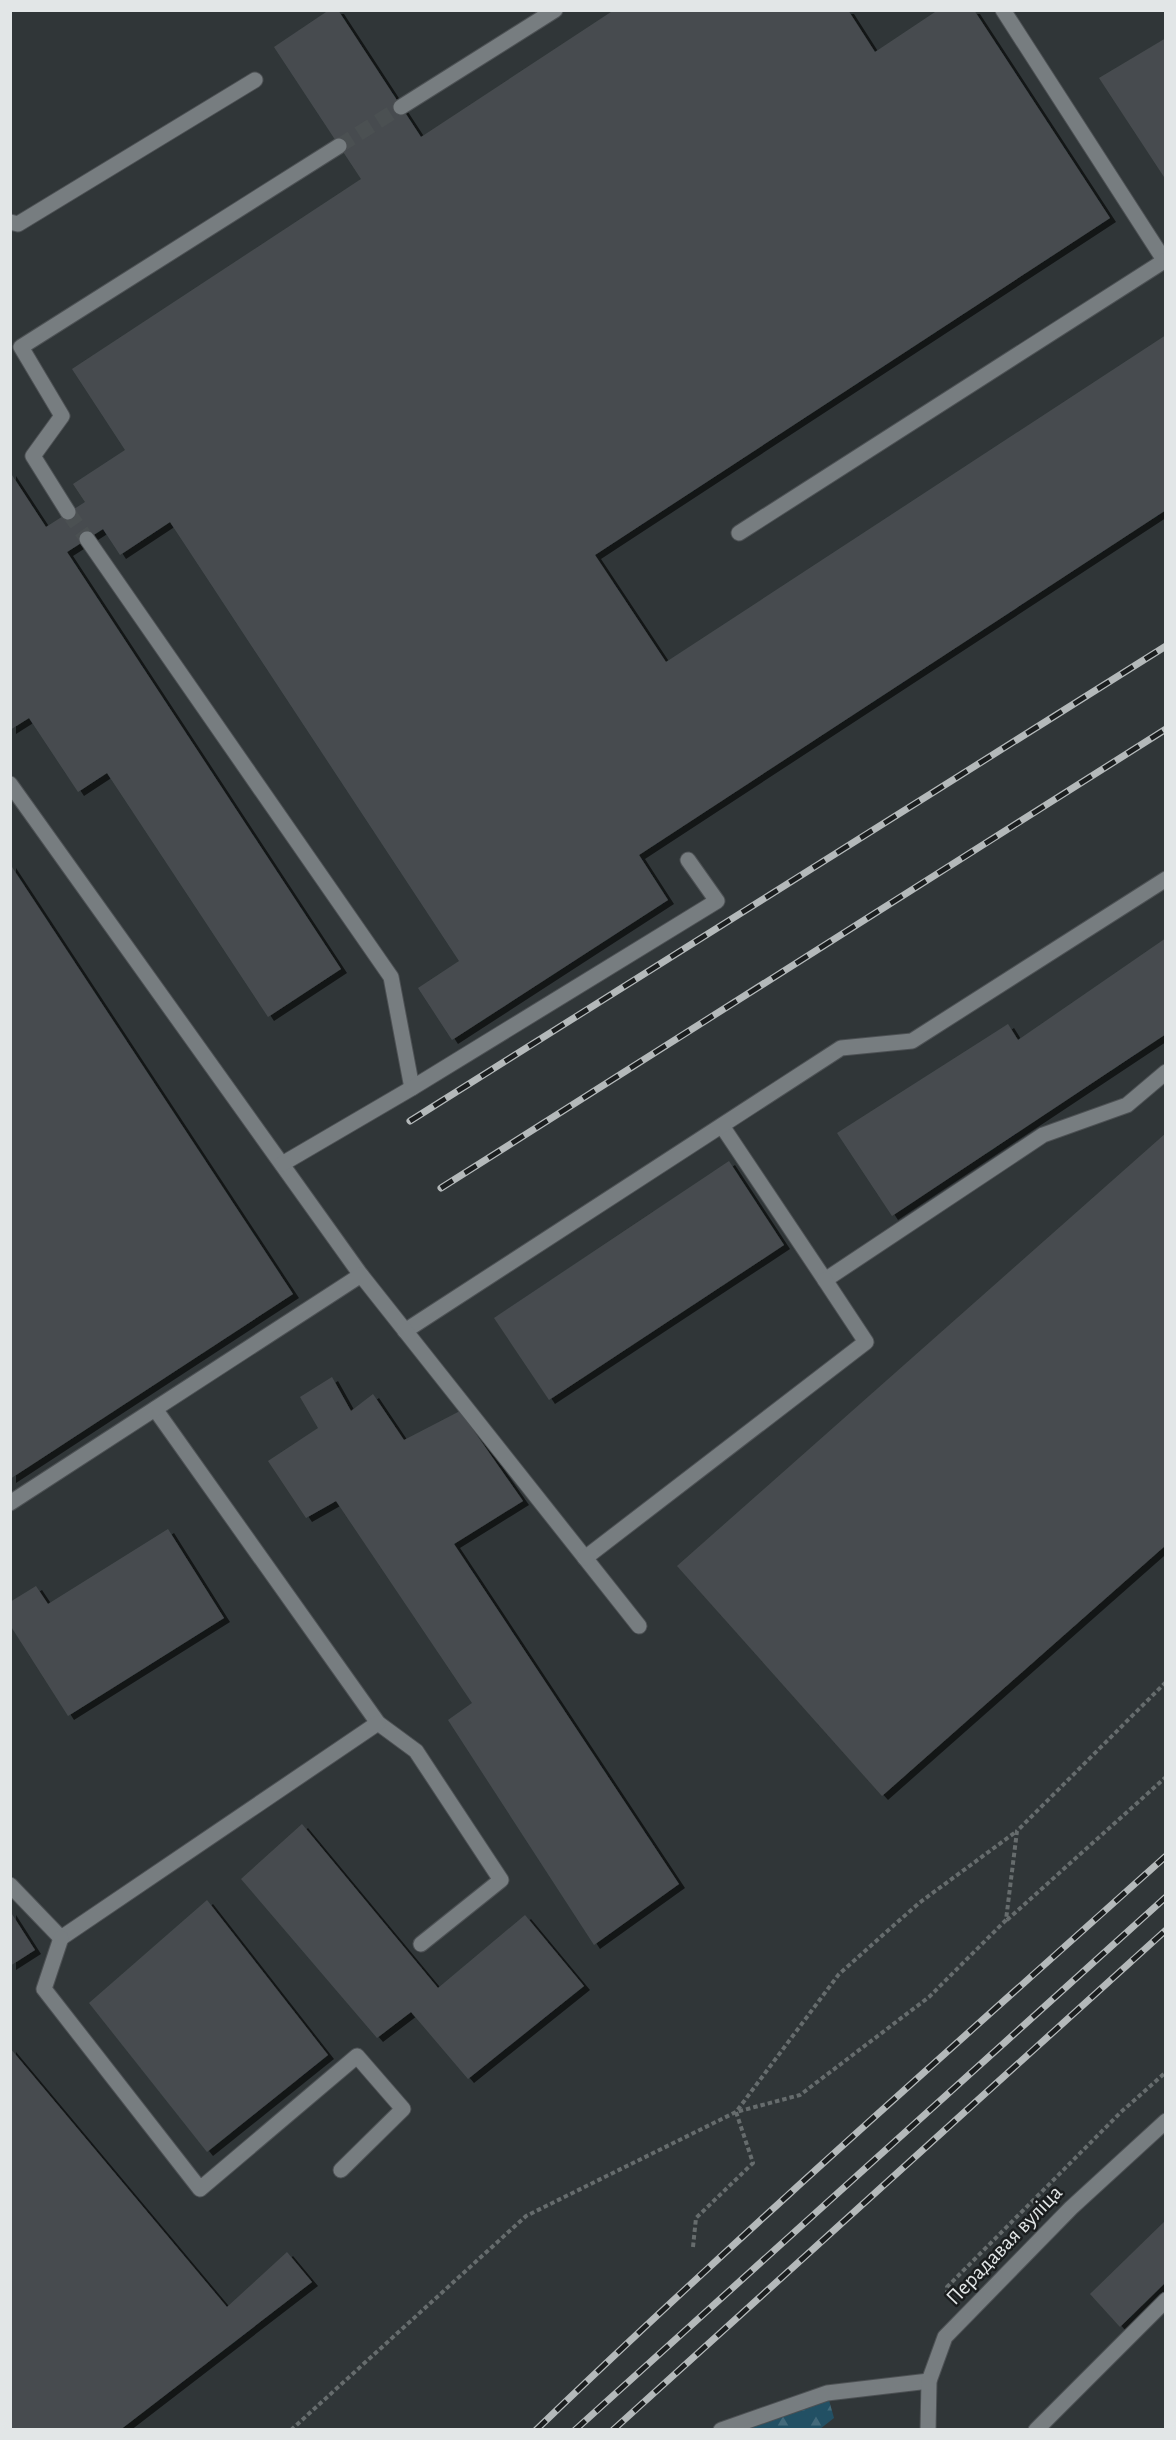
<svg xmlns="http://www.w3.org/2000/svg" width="1176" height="2440" viewBox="0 0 1176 2440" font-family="'Alegreya Sans',sans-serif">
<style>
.forest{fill:url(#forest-firs)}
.building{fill:#474c4f;filter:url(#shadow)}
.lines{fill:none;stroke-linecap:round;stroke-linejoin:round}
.minor-tunnel{stroke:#4b5052;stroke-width:15;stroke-dasharray:15 8;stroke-linecap:butt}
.minor-casing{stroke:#4d5154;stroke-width:17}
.path{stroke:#666c6d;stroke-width:4;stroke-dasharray:4.5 3;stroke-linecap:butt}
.minor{stroke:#777d80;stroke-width:15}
.rail-casing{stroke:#b4b9ba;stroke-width:7}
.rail{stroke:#1a1d1e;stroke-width:4.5;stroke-dasharray:14;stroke-linecap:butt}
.labels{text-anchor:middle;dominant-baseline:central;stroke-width:5;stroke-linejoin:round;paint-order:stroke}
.street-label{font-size:22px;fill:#e2e6e7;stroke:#1a1d1e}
</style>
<defs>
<pattern id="forest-firs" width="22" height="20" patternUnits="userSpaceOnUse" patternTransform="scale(1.5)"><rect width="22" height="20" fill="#225064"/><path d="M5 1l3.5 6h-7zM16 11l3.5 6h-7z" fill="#42697a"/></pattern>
<filter id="shadow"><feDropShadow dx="6" dy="4" stdDeviation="0" flood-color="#0009"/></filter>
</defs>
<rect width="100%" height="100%" fill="#303638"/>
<path class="forest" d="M827 2393 834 2418 820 2429 721 2430Z"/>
<g class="building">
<path d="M329 10H338L421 137 614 10H848L875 52 938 10H974L1110 218 595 555 666 662 1166 335V510L639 855 668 900 452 1040 418 988 459 961 170 522 120 555 103 529 67 552 341 969 268 1017 107 773 78 792 29 718 10 730V472L46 527 85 502 73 484 125 450 72 369 361 179 274 47Z"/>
<path d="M1166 38V180L1099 78Z"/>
<path d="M10 864 293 1294 10 1479Z"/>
<path d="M1166 938V1034L892 1216 837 1133 1008 1024 1018 1040Z"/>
<path d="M1166 1133V1545L882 1796 677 1566Z"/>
<path d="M729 1161 784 1245 549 1400 494 1318Z"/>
<path d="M332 1377 351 1411 373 1394 404 1440 460 1411 523 1501 454 1544 679 1884 594 1945 448 1720 472 1703 336 1501 306 1518 268 1461 318 1428 300 1397Z"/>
<path d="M168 1529 224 1618 68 1716 10 1625V1602L36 1586 48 1604Z"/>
<path d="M302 1824 438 1988 525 1915 584 1986 468 2079 411 2012 377 2038 241 1879Z"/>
<path d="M207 1900 328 2055 207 2152 89 2003Z"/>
<path d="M10 1911 35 1950 10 1966Z"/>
<path d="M10 2048 227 2307 287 2252 312 2282 120 2430H10Z"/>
<path d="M1166 2220V2282L1120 2327 1090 2294Z"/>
</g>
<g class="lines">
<g class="minor-tunnel">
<path d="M339 146 401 107"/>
<path d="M68 512 87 539"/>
</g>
<defs>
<g id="minor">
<path d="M1003 10 1166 263"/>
<path d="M401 107 555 10"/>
<path d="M10 222 18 224 255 80"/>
<path d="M68 512 33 456 62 416 21 347 339 146"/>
<path d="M739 533 1164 261"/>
<path d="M87 539 391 977 412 1088"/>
<path d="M10 784 361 1275"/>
<path d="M722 1126 825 1280 1043 1135 1127 1105 1166 1072"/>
<path d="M282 1164 412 1088 717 901 688 860"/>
<path d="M405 1331 841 1048 912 1041 1166 879"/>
<path d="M155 1409 378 1723 416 1751 501 1880 421 1944"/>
<path d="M10 1503 361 1275 639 1626"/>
<path d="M585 1558 866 1342 825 1280"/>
<path d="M10 1885 61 1938 378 1723"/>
<path d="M61 1938 44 1989 200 2189 357 2056 403 2109 341 2170"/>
<path d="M721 2430 827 2393 929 2381"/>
<path d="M928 2430 929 2381 945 2337 1071 2208 1166 2121"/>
<path d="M1036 2430 1166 2300"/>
</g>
</defs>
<use href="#minor" class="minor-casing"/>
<g class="path">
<path d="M1007 1920 1166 1777"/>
<path d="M693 2247 696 2218 753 2163 736 2112 839 1974 919 1903 1017 1831"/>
<path d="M947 2295V2287L1121 2112 1166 2072"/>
<path d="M291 2430 526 2216 736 2112 800 2095 929 1997 1006 1920 1017 1831 1166 1682"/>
</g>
<use href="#minor" class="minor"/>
<defs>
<g id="rail">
<path d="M410 1121 1166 646"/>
<path d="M441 1188 1166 729"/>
<path d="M536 2430C741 2233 954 2046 1166 1856"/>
<path d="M575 2430 1166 1897"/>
<path d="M613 2430 1166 1930"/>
</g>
</defs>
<use href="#rail" class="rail-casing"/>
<use href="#rail" class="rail"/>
</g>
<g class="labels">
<g class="street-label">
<text transform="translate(1004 2245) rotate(-46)">Перадавая вуліца</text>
</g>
</g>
<rect width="1176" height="2440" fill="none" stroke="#e2e6e7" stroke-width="24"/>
</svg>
